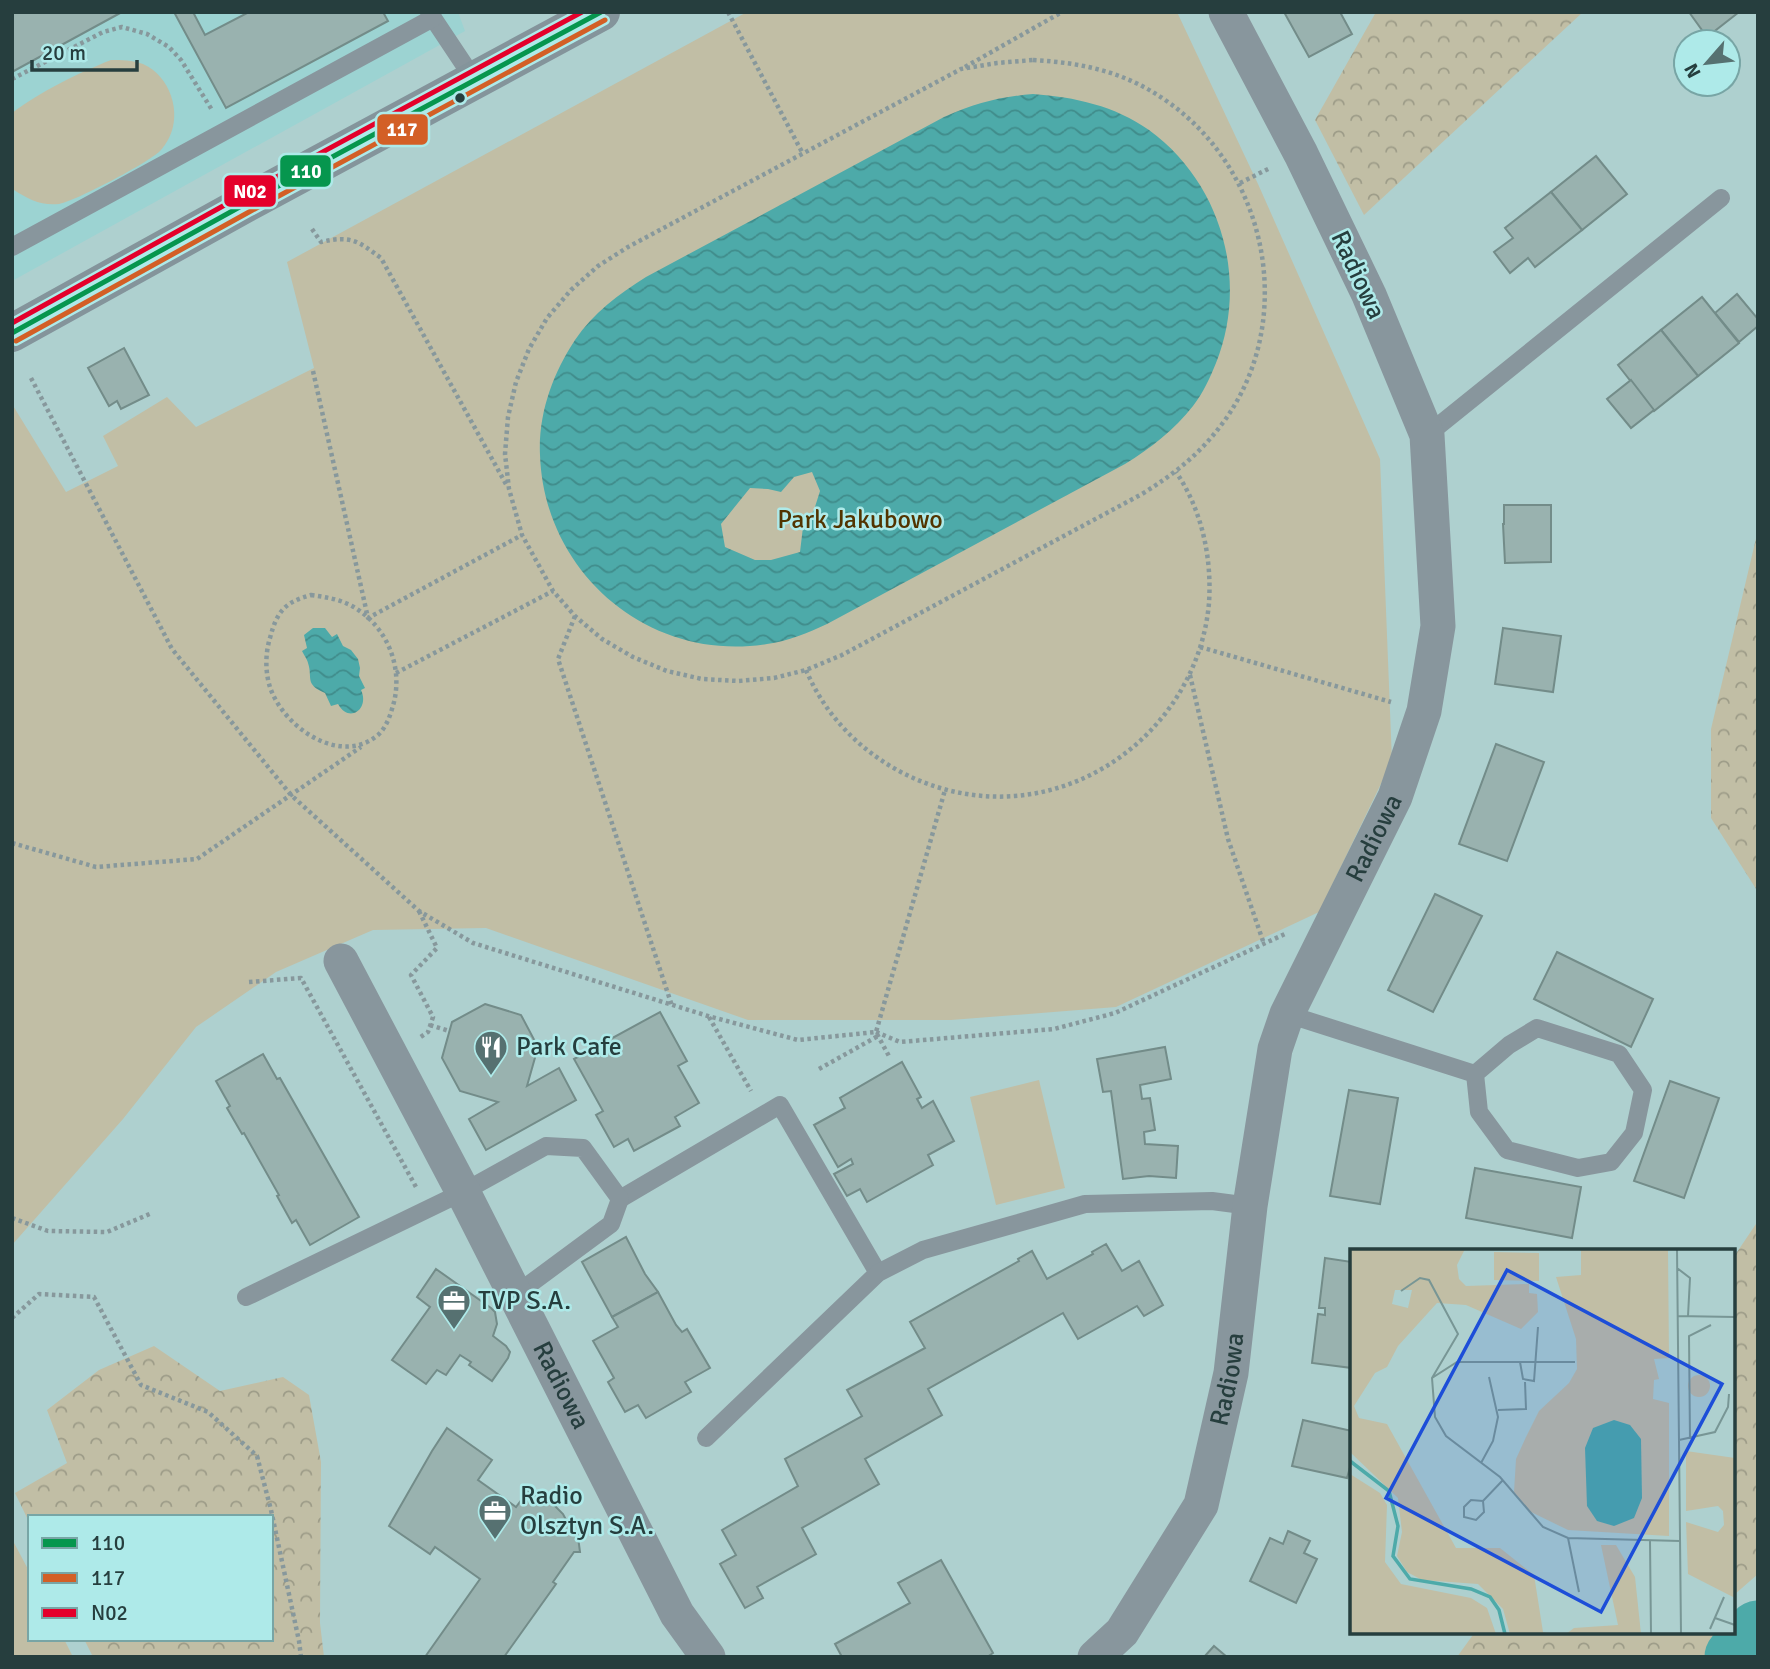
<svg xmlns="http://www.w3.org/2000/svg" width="1770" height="1669" viewBox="0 0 1770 1669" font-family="Signika,sans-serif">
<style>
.built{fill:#9cd3d2}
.green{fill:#c1bea5}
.forest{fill:url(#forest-crowns)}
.water{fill:url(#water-waves);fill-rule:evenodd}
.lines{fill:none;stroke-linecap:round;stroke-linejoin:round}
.river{stroke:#4daaa9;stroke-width:63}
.building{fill:#99b2af;stroke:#738c89;stroke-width:2}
.path{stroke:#87989c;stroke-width:4.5;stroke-dasharray:3.5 3.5;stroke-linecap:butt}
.service{stroke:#88969d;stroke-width:18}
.minor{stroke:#88969d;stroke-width:35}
.secondary{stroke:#84949b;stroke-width:38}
.bus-1-casing{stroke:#aeeae9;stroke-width:10}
.bus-2-casing{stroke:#aeeae9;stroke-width:10}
.bus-3-casing{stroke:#aeeae9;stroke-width:10}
.bus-1{stroke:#06964e;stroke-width:5}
.bus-2{stroke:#d35f26;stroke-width:5}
.bus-3{stroke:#e4002b;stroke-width:5}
.bus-dot{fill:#263e3e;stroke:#aeeae9;stroke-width:2.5}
.labels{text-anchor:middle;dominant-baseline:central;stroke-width:5;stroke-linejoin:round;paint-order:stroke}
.street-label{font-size:26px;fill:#263e3e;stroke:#aeeae9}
.park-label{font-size:26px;fill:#523400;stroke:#aeeae9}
.poi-label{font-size:26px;fill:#263e3e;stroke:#aeeae9;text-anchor:start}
.inset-river{fill:none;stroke:#4daaa9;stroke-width:3.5}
.inset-road{fill:none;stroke:#789695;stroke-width:2}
.view{fill:#1d4ed8;fill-opacity:0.15;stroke:#1d4ed8;stroke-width:3.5}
.inset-edge{fill:none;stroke:#263e3e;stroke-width:3.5}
.line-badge{stroke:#aeeae9;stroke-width:2.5}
.badge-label{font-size:19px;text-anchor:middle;font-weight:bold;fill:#fff}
</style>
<defs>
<pattern id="forest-crowns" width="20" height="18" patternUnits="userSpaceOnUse" patternTransform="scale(1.75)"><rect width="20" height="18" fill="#c1bea5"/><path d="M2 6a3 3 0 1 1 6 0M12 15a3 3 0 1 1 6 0" fill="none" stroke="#9d9c88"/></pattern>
<pattern id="water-waves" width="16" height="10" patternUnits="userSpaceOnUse" patternTransform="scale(1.75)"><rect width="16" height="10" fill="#4daaa9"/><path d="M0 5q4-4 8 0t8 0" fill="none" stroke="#408c8b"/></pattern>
</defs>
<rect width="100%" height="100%" fill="#aed0cf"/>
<path class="built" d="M12 12H458L465 31 12 281Z"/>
<g class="green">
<path d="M747 12H1177L1258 184 1380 459 1392 761 1319 912 1116 1007 951 1020H748L486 928 373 930 276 972 196 1027 123 1119 12 1245V404L66 492 118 466 103 436 167 397 196 427 314 368 287 262Z"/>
<path d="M111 60C122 60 132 60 143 64 170 76 182 112 169 138 167 142 163 148 160 151 148 163 75 201 59 204 41 206 28 199 14 190L12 188V113C38 93 80 72 111 60Z"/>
<path d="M1039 1080 1065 1188 996 1205 970 1097Z"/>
<path d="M12 1539 30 1573V1639H64L73 1657H12Z"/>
</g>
<g class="forest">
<path d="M1376 12H1583L1364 215 1315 120Z"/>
<path d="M1758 530V892L1711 818V729Z"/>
<path d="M1758 1221V1574L1734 1595 1733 1599V1258Z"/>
<path d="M154 1346 220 1391 283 1377 309 1395 321 1462 320 1623 324 1657H93L84 1639H271V1517H30V1524L15 1493 67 1463 47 1410 99 1370Z"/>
<path d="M1475 1632H1724L1716 1657H1457Z"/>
</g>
<g class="water">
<path d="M1033 94C1075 97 1115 106 1149 130 1222 183 1249 281 1216 363 1210 378 1203 393 1193 406 1174 430 1151 448 1125 464L827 624C808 633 788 641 767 644 649 663 544 573 540 455 538 414 553 373 575 340 593 313 619 294 646 277L944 117C976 103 999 97 1033 94ZM812 472 820 491 814 510 803 527 800 552 771 560H755L725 547 721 524 750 488 768 489 781 492 794 477Z"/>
<path d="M313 628H325L332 637 337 634 343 646 351 650 358 659 360 668 359 676 365 688 361 690C370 709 349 724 338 704L331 706 325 693C304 684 313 678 308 663 308 661 303 653 302 651L307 648 304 635Z"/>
</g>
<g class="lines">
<path class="river" d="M1736 1657 1758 1632"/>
</g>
<g class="building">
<path d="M12 12H122L12 72Z"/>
<path d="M174 12H193L205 35 249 12H383L388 21 226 108Z"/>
<path d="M1284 12H1340L1352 34 1309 57Z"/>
<path d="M1689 12H1739L1707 37Z"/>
<path d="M1596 156 1627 194 1582 230 1551 192Z"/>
<path d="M1551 192 1582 230 1535 267 1528 258 1510 273 1494 252 1513 238 1505 228Z"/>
<path d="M1737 294 1758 319V326L1739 342 1715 313Z"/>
<path d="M1702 297 1739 343 1698 376 1661 330Z"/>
<path d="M1661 330 1698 376 1654 411 1618 365Z"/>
<path d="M124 348 149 395 121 409 117 401 109 406 88 368Z"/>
<path d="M1631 380 1654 410 1631 428 1607 399Z"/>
<path d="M1504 505H1551V562L1505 563 1503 524H1504Z"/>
<path d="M1503 628 1561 636 1553 692 1495 684Z"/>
<path d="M1496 744 1544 762 1507 861 1459 844Z"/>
<path d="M1435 894 1482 916 1433 1012 1388 990Z"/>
<path d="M1557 952 1653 999 1631 1047 1534 999Z"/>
<path d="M485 1004 521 1015 538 1047 527 1086 559 1068 576 1100 486 1150 469 1119 498 1102 460 1091 442 1058 452 1022Z"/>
<path d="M660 1012 687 1061 678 1066 699 1103 675 1117 680 1126 634 1151 628 1139 614 1147 596 1115 603 1111 574 1059Z"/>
<path d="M1165 1047 1171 1079 1140 1085 1142 1099 1150 1098 1155 1130 1144 1132 1145 1144 1178 1146 1176 1178 1149 1176 1123 1179 1111 1091 1103 1092 1097 1059Z"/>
<path d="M263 1054 277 1079 280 1078 359 1217 310 1245 296 1220 292 1223 277 1196 279 1195 244 1133 242 1134 227 1108 230 1106 216 1081Z"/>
<path d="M902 1062 921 1097 917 1099 922 1108 933 1101 954 1141 928 1155 933 1165 867 1202 860 1189 847 1196 834 1174 853 1164 851 1159 838 1167 814 1125 845 1108 840 1098Z"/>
<path d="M1670 1081 1719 1098 1684 1198 1634 1181Z"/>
<path d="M1349 1090 1398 1098 1380 1204 1330 1196Z"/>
<path d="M1475 1168 1581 1187 1572 1238 1466 1218Z"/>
<path d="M626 1237 645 1274 658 1292 612 1317 582 1262Z"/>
<path d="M1106 1244 1122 1271 1139 1261 1163 1305 1144 1316 1137 1306 1078 1339 1063 1313 928 1389 942 1415 865 1459 879 1484 802 1528 816 1554 757 1587 763 1598 745 1608 720 1564 736 1555 722 1530 798 1486 785 1459 862 1416 847 1390 925 1348 910 1322 1019 1261 1018 1259 1032 1251 1047 1279 1093 1254 1092 1252Z"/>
<path d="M1325 1258 1352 1262V1368L1312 1363 1318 1314 1325 1315V1308H1319Z"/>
<path d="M436 1269 491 1308 495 1312 497 1324 493 1336 506 1346 510 1352 508 1358 492 1381 469 1365 471 1362 460 1355 446 1375 437 1370 426 1384 392 1360 430 1307 417 1297Z"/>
<path d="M658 1292 676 1325 682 1332 687 1329 710 1368 685 1382 691 1392 646 1418 638 1405 625 1412 608 1382 614 1378 593 1341 618 1327 612 1317Z"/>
<path d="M1303 1420 1352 1431V1460L1347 1478 1292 1466Z"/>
<path d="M447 1428 492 1460 478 1480 516 1507 528 1491 542 1497 553 1504 563 1514 573 1533 577 1532 578 1537 580 1552H574L553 1582 556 1584 504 1657H425L480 1579 435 1547 430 1554 389 1526 432 1451Z"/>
<path d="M1288 1531 1310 1541 1304 1553 1317 1559 1296 1603 1250 1581 1270 1538 1283 1544Z"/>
<path d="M941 1560 993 1653 987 1657H842L835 1644 910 1603 898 1583Z"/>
<path d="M1214 1646 1227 1657H1204Z"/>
</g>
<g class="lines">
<g class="path">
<path d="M728 12 803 154"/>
<path d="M1033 60C1084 63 1126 72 1168 102 1270 174 1297 324 1222 424 1199 455 1174 474 1142 494L842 655 806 670 774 678 738 681 702 679 667 671 633 657 602 639 575 616 553 591 522 535 509 489 505 454 508 417 516 382 529 349 547 318 571 290 598 266 628 247 961 69 997 63Z"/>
<path d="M965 67 1062 12"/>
<path d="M12 79 103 32 122 27 147 34 169 47 181 60 212 110"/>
<path d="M1240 183 1270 168"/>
<path d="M312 229 321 242C351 235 358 241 381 258L507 486"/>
<path d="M313 371 368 618 522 535"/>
<path d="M31 378 172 649 291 795 419 911 473 943 708 1016 798 1040 876 1032 945 790"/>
<path d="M311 595C325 597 339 599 352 606 386 625 403 665 394 702 391 713 387 727 378 735 341 766 286 729 271 690 265 674 265 654 270 638 277 611 285 602 311 595Z"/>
<path d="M575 616 558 659 672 1006"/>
<path d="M1200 647 1391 702"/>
<path d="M806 670C840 751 927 803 1015 796 1116 788 1200 705 1209 603 1212 558 1202 510 1176 472"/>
<path d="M396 673 553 591"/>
<path d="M1190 675 1228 839 1264 944"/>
<path d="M12 843 96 867 197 859 361 747"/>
<path d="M419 911 437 948 411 975 433 1017 428 1032 419 1038"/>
<path d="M249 982 301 978 416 1187"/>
<path d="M709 1017 751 1091"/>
<path d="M430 1025 449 1031"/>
<path d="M876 1032 900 1042 1054 1029 1115 1013 1287 933"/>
<path d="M877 1034 890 1058"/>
<path d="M819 1069 878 1036"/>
<path d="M12 1218 48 1231 107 1232 152 1213"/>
<path d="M12 1318 39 1294 94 1297 141 1385 208 1412 257 1456 271 1510 299 1641 301 1657"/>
</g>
<g class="service">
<path d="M429 12 475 81"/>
<path d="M12 247 433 18"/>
<path d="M1427 435 1721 198"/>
<path d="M1287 1014 1475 1074 1479 1112 1507 1150 1578 1168 1611 1162 1634 1133 1643 1090 1619 1054 1537 1028 1509 1045 1475 1074"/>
<path d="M620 1199 780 1105 878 1273"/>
<path d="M246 1297 463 1192 546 1146 583 1148 620 1199 611 1224 515 1295"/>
<path d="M706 1438 878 1273 923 1250 1085 1204 1212 1201 1250 1206"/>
</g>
<g class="minor">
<path id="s1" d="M341 961 463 1192 677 1614 708 1657"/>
<path id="s2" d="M1095 1657 1122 1632 1201 1505 1231 1373 1250 1206 1275 1049 1287 1014 1395 797 1424 711 1438 626 1427 435 1369 295 1301 154 1226 12"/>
</g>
<path class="secondary" d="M12 333 245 204 601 12"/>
<defs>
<path id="bus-1" d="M12 333 245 204 601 12"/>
<path id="bus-2" d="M16 341 249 212 605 20"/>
<path id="bus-3" d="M12 323 241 196 582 12"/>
</defs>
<use href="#bus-1" class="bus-1-casing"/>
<use href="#bus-2" class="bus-2-casing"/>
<use href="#bus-3" class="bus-3-casing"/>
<use href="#bus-1" class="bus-1"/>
<use href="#bus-2" class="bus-2"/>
<use href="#bus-3" class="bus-3"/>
</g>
<defs>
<symbol id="restaurant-pin" viewBox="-11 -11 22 30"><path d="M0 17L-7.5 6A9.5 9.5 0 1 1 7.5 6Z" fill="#567171" stroke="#aeeae9"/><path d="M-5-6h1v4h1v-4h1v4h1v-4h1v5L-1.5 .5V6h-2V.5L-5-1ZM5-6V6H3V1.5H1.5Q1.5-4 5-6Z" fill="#fff"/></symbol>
<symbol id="office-pin" viewBox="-11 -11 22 30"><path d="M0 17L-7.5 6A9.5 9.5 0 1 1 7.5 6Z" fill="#567171" stroke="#aeeae9"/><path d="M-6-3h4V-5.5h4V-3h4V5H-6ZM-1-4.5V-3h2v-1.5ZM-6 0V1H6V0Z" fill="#fff"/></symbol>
</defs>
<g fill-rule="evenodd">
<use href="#restaurant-pin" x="472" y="1028" width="38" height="52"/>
<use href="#office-pin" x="435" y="1282" width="38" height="52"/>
<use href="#office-pin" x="476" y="1492" width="38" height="52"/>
</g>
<circle class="bus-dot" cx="460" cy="98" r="6"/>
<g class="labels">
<g class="street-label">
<text transform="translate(1358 275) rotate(65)">Radiowa</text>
<text stroke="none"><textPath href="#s2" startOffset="882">Radiowa</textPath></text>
<text stroke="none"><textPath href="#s2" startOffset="315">Radiowa</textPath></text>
<text stroke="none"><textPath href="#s1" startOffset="478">Radiowa</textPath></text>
</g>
<g class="park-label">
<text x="860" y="520">Park Jakubowo</text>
</g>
<g class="poi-label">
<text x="516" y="1047">Park Cafe</text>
<text x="478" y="1301">TVP S.A.</text>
<text x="520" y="1496">Radio<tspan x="520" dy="30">Olsztyn S.A.</tspan></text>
</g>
</g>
<g transform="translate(1350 1249)">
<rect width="385" height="385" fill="#aed0cf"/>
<path d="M231 0H318L319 109 304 110 309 130 304 131 303 150 319 154V287L218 281 179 262 164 243 166 210 176 188 189 162 219 134 227 120 226 90 206 28 231 26ZM144 3 189 4V32L144 31ZM338 137a11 11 0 1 1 22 0a11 11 0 1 1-22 0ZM336 202 385 209V349L338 325 336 273 368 283 374 276 373 262 368 257 336 262Z" fill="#c1bea5"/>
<path d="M0 0H115L107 16 109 30 116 37 179 35V44L187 45 188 63 171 80 116 56 87 54 48 97 37 118 25 124 4 157 9 169 37 175 106 299H150L184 326 193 383 201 385H160L153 360 128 335 72 331 57 323 47 307 52 283 48 249 0 203ZM45 41H62L58 59 42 55ZM0 225 30 244 37 256 35 313 51 335 121 349 137 359 146 385H0ZM251 296H266L285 328 291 385H216L224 379 268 376Z" fill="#c1bea5" fill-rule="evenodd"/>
<path d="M264 171 280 176 291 190 292 249 284 269 264 277 247 272 237 257 235 199 243 179Z" fill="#4daaa9"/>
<path class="inset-river" d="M0 212 39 242 48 277 43 307 60 330 121 340 140 348 149 361 155 385"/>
<path class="inset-road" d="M327 0 331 385M327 19 340 29 338 67M51 42 70 29 79 31 108 85 82 129M327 67 385 68M170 113 173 130 184 132 188 78M225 113H107L82 129 85 168 96 187 150 228 193 278 218 289 330 292M148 161 176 160 175 133M340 190 339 87 361 76M329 191 365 183 378 158 379 145M131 214 143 192 148 168 139 128M133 252 134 263 126 271 114 268V258L121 251 133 252 153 231M218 289 229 343M300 292 301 385M365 369 385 376M360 380 374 348"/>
<path class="view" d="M157 21 372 135 251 363 36 249Z"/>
<rect width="385" height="385" class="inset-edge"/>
</g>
<g class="line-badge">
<rect x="376" y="113" width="53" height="33" rx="7" fill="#d35f26"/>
<rect x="279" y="154" width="53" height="34" rx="7" fill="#06964e"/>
<rect x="223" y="174" width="54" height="34" rx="7" fill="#e4002b"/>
</g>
<g class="badge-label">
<text x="402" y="136">117</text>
<text x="306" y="178">110</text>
<text x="250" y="198">N02</text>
</g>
<rect width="1770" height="1669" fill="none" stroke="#263e3e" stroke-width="28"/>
<rect x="28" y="1515" width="245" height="126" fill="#aeeae9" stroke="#78a5a5" stroke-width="2"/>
<rect x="42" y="1538" width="35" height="10" fill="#06964e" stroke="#78a5a5" stroke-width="2"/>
<text x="91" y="1550" font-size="21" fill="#263e3e">110</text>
<rect x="42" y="1573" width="35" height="10" fill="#d35f26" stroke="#78a5a5" stroke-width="2"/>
<text x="91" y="1585" font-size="21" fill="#263e3e">117</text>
<rect x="42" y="1608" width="35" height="10" fill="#e4002b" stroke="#78a5a5" stroke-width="2"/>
<text x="91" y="1620" font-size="21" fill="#263e3e">N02</text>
<g transform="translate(1707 63) rotate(242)"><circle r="33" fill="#aeeae9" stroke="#78a5a5" stroke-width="2"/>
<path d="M0-5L12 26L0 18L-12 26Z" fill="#567171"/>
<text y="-10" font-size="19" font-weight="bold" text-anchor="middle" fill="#263e3e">N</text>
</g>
<path d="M32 60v10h105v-10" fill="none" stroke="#263e3e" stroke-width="3.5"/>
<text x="42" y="60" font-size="21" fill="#263e3e" stroke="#aeeae9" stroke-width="5" paint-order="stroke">20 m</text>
</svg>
